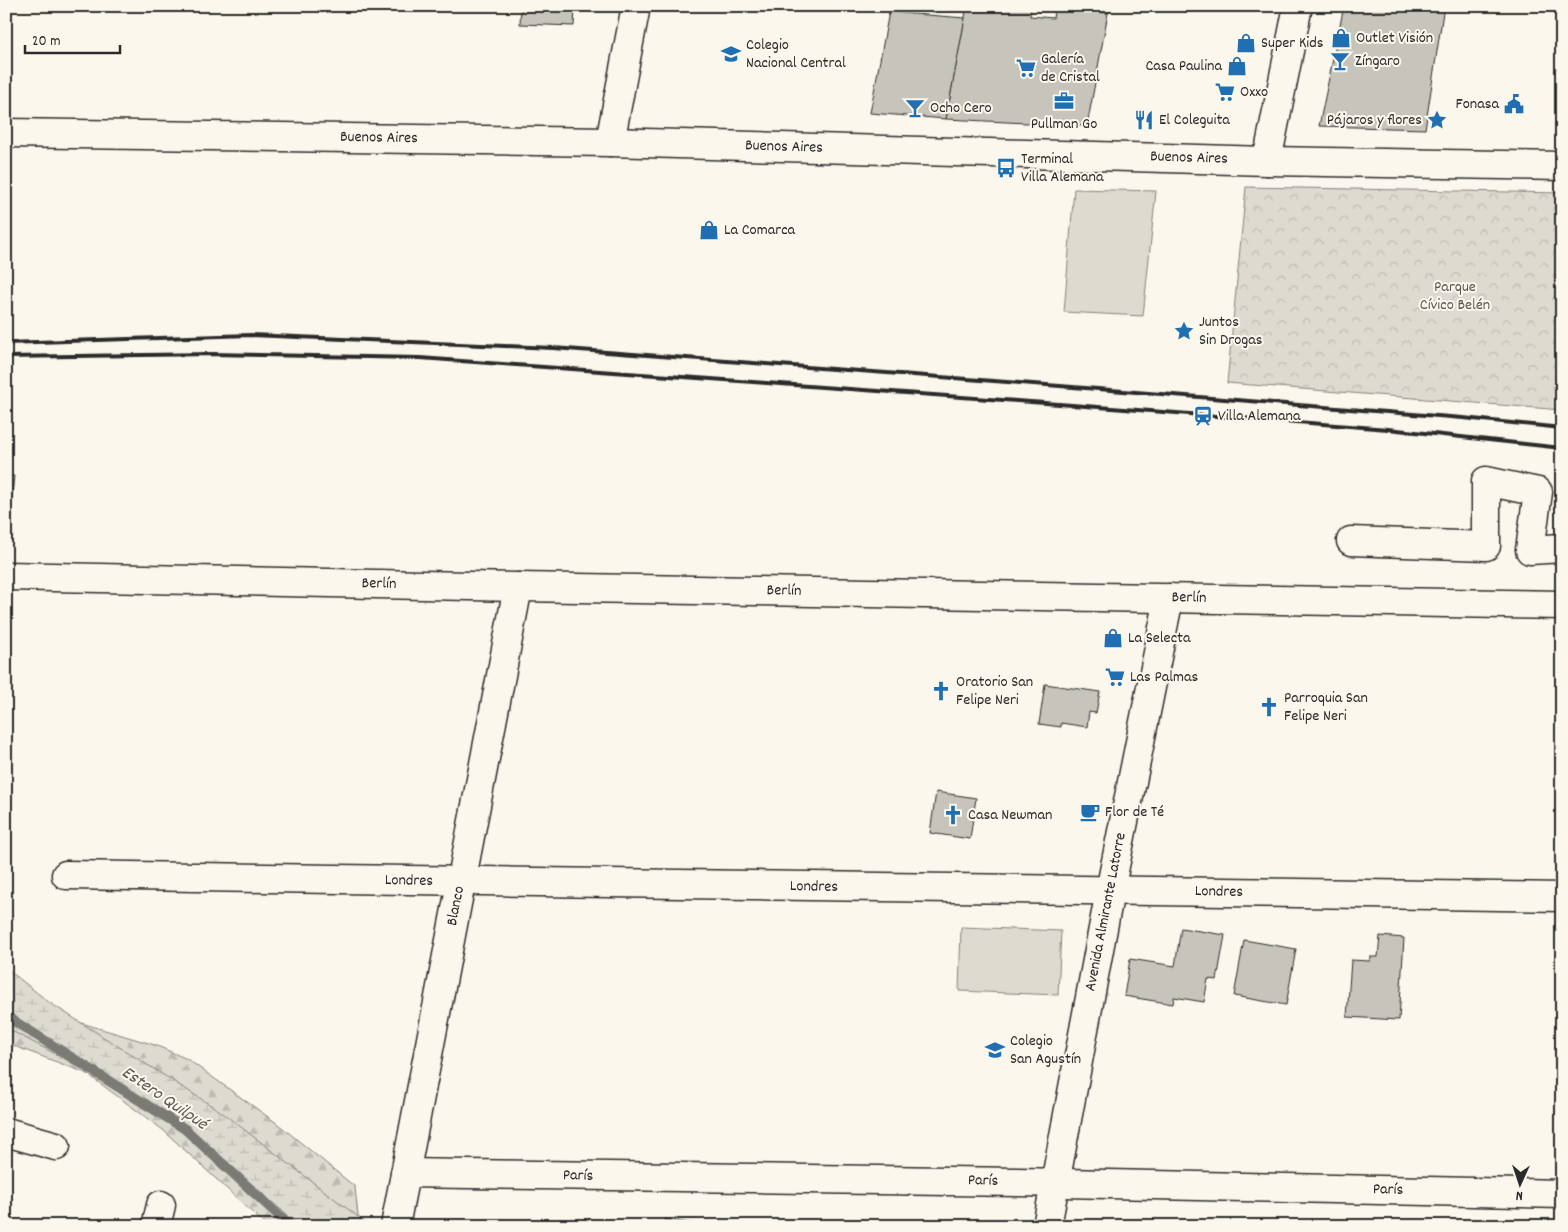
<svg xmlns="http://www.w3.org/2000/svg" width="1568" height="1232" viewBox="0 0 1568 1232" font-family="Dekko,sans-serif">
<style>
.grass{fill:#dddad0;stroke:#84827e}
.forest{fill:url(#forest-firs);stroke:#84827e}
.wetland{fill:url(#wetland-marsh);stroke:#84827e}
.park{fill:url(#park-crowns);stroke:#84827e}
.water{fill:url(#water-ripples);stroke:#7b7a75}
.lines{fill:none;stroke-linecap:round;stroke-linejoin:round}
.stream{stroke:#7b7a75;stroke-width:10}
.building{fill:#c7c4bc;stroke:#2b2b2b}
.minor-casing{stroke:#2b2b2b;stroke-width:31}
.major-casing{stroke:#2b2b2b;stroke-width:31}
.minor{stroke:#fbf7ec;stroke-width:28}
.major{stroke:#fbf7ec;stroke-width:28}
.rail{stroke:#2b2b2b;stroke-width:4}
.labels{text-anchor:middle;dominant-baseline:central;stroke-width:4;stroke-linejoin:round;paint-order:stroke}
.poi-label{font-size:16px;fill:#2b2b2b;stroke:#fbf7ec;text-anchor:start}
.street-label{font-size:16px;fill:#2b2b2b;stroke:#fbf7ec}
.park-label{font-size:16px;fill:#585754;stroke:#fbf7ec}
.water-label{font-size:18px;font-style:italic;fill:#5a5956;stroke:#fbf7ec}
</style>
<defs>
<pattern id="forest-firs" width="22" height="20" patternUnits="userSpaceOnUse" patternTransform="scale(1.25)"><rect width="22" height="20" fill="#dddad0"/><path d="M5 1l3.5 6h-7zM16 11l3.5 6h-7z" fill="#bebbb3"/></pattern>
<pattern id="wetland-marsh" width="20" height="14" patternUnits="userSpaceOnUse" patternTransform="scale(1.25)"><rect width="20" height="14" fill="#dddad0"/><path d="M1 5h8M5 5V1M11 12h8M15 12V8" fill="none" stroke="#bebbb3"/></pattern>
<pattern id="park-crowns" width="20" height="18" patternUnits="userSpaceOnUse" patternTransform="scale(1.25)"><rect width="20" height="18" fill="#dddad0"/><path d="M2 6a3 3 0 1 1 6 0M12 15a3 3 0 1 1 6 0" fill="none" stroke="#bebbb3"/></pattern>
<pattern id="water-ripples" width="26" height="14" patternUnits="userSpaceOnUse" patternTransform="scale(1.25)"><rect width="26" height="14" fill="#b1afa7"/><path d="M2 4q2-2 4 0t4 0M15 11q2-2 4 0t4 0" fill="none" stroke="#908f88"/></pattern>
</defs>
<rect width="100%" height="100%" fill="#fbf7ec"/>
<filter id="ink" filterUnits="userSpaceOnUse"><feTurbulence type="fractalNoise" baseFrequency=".02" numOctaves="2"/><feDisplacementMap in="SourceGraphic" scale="10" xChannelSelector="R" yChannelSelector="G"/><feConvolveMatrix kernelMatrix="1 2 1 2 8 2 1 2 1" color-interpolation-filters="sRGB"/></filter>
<g filter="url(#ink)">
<g class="grass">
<path d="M1074 189 1156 191 1143 316 1064 312Z"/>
<path d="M961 927 1061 931 1058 995 959 991Z"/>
</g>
<path class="forest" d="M6 980 68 1019 155 1045 187 1059 278 1124 355 1187 359 1226H267L163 1130 86 1073 6 1043Z"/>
<path class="wetland" d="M6 968 50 1003 220 1111 370 1226H299L206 1143 126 1091 6 1028Z"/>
<path class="park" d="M1246 187 1562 193V410L1227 383Z"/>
<path class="water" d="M1562 263V295C1552 285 1554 273 1562 263Z"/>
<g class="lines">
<path class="stream" d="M6 1016 185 1129 290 1226"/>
</g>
<g class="building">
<path d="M521 6H575L574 26 520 24Z"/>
<path d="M967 6 1031 7 1030 16 1053 18 1055 6 1108 13 1087 126 946 119Z"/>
<path d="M1061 6H1109L1108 13Z"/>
<path d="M1344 6H1444L1425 129 1319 126Z"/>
<path d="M889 12 965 18 946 119 870 113Z"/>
<path d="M6 475 14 476 9 524H6Z"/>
<path d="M1045 684 1100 692 1096 713 1089 712 1087 727 1061 723V727L1039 724Z"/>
<path d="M936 792 976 798 970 839 930 833Z"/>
<path d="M1181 928 1225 935 1217 980 1208 979 1204 1002 1174 997 1173 1004 1124 996 1130 959 1175 966Z"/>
<path d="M1380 936 1404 938 1399 1020 1347 1017 1351 960 1370 961V957H1378Z"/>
<path d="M1244 940 1296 949 1286 1005 1234 996Z"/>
<path d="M665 1219 707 1226H664Z"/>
</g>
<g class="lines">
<defs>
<g id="minor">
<path d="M6 133 610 142 1267 161 1562 166"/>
<path d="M610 142 636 6"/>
<path d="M1267 161 1298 6"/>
<path d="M1351 541 1486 546V481L1538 492 1530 550 1562 548"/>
<path d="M66 875 1562 897"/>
<path d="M6 1132 56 1146"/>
<path d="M405 1173 1018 1182 1562 1194"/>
<path d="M156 1226 161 1205"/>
<path d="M395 1226 518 587"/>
<path d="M1047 1226 1110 891 1169 598"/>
</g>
<path id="major" d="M6 576 518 587 1562 605"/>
</defs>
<use href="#minor" class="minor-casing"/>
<use href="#major" class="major-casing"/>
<use href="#minor" class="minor"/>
<use href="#major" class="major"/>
<g class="rail">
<path d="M6 343 251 335 553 348 1060 386 1463 418 1562 428"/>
<path d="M6 357 212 354 420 358 1059 404 1388 429 1562 448"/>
</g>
</g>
</g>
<defs>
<symbol id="shop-bare" viewBox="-9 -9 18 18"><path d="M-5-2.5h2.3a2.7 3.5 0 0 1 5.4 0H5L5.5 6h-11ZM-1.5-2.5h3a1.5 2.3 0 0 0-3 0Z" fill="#1f6fb2" stroke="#fbf7ec" stroke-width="2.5" paint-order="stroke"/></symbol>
<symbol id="school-bare" viewBox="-9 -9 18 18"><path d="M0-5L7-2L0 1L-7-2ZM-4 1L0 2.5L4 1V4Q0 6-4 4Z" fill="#1f6fb2" stroke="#fbf7ec" stroke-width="2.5" paint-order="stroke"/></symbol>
<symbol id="bar-bare" viewBox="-9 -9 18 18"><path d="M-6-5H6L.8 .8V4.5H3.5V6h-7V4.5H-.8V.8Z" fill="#1f6fb2" stroke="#fbf7ec" stroke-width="2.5" paint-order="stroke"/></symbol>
<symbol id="supermarket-bare" viewBox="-9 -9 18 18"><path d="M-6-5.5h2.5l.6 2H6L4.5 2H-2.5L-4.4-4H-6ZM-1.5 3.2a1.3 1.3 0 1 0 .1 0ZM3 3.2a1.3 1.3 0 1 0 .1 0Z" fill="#1f6fb2" stroke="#fbf7ec" stroke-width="2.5" paint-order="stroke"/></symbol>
<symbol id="office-bare" viewBox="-9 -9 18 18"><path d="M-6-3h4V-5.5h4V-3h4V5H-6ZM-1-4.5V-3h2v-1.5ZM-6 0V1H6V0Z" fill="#1f6fb2" stroke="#fbf7ec" stroke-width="2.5" paint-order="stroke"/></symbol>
<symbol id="civic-bare" viewBox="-9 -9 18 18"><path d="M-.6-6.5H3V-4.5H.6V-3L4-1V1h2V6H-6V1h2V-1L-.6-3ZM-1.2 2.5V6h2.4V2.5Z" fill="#1f6fb2" stroke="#fbf7ec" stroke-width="2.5" paint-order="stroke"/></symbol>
<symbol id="restaurant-bare" viewBox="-9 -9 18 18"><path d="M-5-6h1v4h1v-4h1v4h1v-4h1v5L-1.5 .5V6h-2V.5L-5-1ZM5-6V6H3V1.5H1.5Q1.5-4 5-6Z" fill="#1f6fb2" stroke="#fbf7ec" stroke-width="2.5" paint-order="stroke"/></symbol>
<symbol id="sight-bare" viewBox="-9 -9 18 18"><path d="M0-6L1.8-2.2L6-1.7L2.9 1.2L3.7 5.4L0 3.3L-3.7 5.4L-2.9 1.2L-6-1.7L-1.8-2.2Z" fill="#1f6fb2" stroke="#fbf7ec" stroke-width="2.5" paint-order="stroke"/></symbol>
<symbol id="bus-bare" viewBox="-9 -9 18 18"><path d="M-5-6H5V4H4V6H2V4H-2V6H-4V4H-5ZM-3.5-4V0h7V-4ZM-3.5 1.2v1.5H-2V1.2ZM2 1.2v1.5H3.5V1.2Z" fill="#1f6fb2" stroke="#fbf7ec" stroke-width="2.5" paint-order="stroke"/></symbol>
<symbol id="station-bare" viewBox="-9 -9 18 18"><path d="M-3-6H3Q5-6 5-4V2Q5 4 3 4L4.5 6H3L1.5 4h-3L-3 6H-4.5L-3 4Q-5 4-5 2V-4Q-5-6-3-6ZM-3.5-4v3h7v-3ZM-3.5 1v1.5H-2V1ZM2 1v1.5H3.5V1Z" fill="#1f6fb2" stroke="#fbf7ec" stroke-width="2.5" paint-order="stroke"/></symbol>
<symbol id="church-bare" viewBox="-9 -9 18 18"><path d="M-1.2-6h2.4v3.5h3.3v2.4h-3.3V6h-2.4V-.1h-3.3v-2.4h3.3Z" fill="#1f6fb2" stroke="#fbf7ec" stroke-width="2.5" paint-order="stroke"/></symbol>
<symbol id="cafe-bare" viewBox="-9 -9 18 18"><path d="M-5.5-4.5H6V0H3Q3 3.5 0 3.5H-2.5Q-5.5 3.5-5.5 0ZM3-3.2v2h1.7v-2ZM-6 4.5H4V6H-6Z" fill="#1f6fb2" stroke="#fbf7ec" stroke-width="2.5" paint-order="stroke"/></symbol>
</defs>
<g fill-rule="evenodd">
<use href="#shop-bare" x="1327" y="24" width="28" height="28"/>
<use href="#shop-bare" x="1232" y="29" width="28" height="28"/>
<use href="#school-bare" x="717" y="40" width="28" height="28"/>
<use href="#bar-bare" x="1326" y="47" width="28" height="28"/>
<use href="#shop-bare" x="1223" y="52" width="28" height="28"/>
<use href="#supermarket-bare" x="1012" y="54" width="28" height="28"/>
<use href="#supermarket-bare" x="1211" y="78" width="28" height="28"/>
<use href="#office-bare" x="1050" y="87" width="28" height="28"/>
<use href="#civic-bare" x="1500" y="90" width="28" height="28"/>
<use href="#bar-bare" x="901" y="94" width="28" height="28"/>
<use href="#restaurant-bare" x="1130" y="106" width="28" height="28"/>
<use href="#sight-bare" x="1423" y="106" width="28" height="28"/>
<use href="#bus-bare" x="992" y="154" width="28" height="28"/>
<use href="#shop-bare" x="695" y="216" width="28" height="28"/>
<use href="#sight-bare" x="1170" y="317" width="28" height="28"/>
<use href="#station-bare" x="1189" y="402" width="28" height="28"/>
<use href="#shop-bare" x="1099" y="624" width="28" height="28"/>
<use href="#supermarket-bare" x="1101" y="663" width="28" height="28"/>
<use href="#church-bare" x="927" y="677" width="28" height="28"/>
<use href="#church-bare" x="1255" y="693" width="28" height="28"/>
<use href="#cafe-bare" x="1076" y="798" width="28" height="28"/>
<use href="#church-bare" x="939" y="801" width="28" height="28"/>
<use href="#school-bare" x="981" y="1036" width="28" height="28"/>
</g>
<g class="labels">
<g class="poi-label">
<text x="1356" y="38">Outlet Visión</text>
<text x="1261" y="43">Super Kids</text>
<text x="746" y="45">Colegio<tspan x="746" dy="18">Nacional Central</tspan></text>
<text x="1041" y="59">Galería<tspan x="1041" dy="18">de Cristal</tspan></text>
<text x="1355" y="61">Zíngaro</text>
<text x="1222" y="66" text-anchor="end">Casa Paulina</text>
<text x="1240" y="92">Oxxo</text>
<text x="1499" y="104" text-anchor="end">Fonasa</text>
<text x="930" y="108">Ocho Cero</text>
<text x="1159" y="120">El Coleguita</text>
<text x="1422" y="120" text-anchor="end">Pájaros y flores</text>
<text x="1064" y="124" text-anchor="middle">Pullman Go</text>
<text x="1021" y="159">Terminal<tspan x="1021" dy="18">Villa Alemana</tspan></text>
<text x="724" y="230">La Comarca</text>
<text x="1199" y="322">Juntos<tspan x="1199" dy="18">Sin Drogas</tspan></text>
<text x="1218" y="416">Villa Alemana</text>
<text x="1128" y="638">La Selecta</text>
<text x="1130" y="677">Las Palmas</text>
<text x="956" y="682">Oratorio San<tspan x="956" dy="18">Felipe Neri</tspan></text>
<text x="1284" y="698">Parroquia San<tspan x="1284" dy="18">Felipe Neri</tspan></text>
<text x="1105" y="812">Flor de Té</text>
<text x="968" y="815">Casa Newman</text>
<text x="1010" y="1041">Colegio<tspan x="1010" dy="18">San Agustín</tspan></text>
</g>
<g class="street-label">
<text transform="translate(379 138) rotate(1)">Buenos Aires</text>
<text transform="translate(784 147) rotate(2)">Buenos Aires</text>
<text transform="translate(1189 158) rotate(2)">Buenos Aires</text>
<text transform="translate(379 584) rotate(1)">Berlín</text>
<text transform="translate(784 591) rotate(1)">Berlín</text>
<text transform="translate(1189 598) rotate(1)">Berlín</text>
<text transform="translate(409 881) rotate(1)">Londres</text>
<text transform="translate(814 887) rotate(1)">Londres</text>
<text transform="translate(1219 892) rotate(1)">Londres</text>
<text transform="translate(456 906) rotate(-79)">Blanco</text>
<text transform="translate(1106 912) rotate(-79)">Avenida Almirante Latorre</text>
<text transform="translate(578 1176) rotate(1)">París</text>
<text transform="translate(983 1181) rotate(1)">París</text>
<text transform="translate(1388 1190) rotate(1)">París</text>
</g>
<g class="park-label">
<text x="1455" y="287">Parque<tspan x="1455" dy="18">Cívico Belén</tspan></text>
</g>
<g class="water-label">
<text transform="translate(164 1099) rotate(34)">Estero Quilpué</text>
</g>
</g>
<rect width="1568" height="1232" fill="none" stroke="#fbf7ec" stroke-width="25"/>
<rect x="12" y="12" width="1543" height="1207" fill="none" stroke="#2b2b2b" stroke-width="2" filter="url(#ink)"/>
<g transform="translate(1520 1184) rotate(183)" stroke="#fbf7ec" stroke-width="4" paint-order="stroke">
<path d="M0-4L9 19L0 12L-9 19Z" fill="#2b2b2b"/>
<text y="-8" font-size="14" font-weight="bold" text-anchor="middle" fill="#2b2b2b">N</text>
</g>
<path d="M25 45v8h95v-8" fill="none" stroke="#2b2b2b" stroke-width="2.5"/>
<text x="32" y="45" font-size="15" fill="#2b2b2b" stroke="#fbf7ec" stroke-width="4" paint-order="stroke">20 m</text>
</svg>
